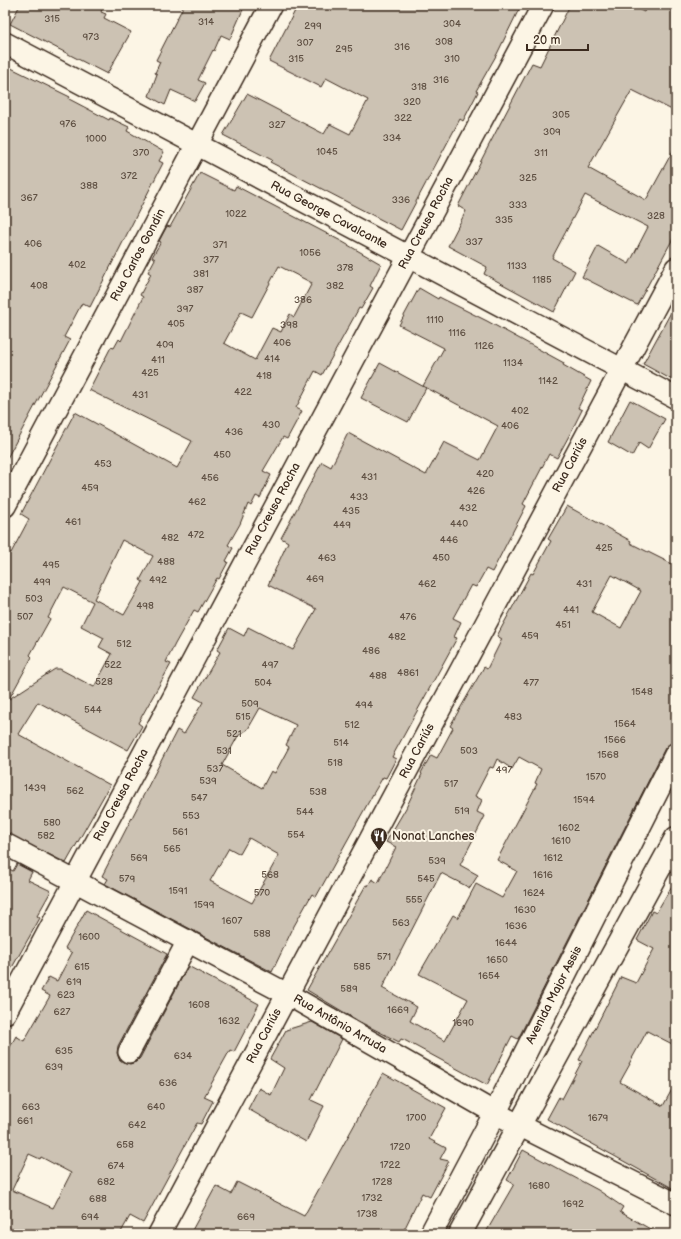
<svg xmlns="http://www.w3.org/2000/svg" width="681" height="1239" viewBox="0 0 681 1239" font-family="'Balsamiq Sans',sans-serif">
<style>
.building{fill:#ccc2b3;stroke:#3b2a1e;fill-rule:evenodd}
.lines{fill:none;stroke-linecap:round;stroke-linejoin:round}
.street-casing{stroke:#3b2a1e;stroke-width:24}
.secondary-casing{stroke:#3b2a1e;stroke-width:25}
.street{stroke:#fcf5e5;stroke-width:21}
.secondary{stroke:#fcf5e5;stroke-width:22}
.labels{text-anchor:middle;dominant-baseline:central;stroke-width:4;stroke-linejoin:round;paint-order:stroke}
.number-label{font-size:10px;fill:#5f5043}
.street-label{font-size:12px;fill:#3b2a1e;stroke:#fcf5e5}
.poi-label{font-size:12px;fill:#3b2a1e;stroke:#fcf5e5;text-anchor:start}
</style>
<rect width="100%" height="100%" fill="#fcf5e5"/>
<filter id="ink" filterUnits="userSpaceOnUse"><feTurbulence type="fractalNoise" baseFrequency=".025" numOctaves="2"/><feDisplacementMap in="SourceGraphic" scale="8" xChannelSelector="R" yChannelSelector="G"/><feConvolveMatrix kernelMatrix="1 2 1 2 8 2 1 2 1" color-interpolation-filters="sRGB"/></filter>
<g filter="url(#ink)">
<g class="building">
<path d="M20 5H104L101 12 106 14 104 18 131 32 107 74 10 24Z"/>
<path d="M184 5H245L230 39 221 35 214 51 213 50 198 80 205 83 195 101 171 90 165 105 149 96 157 74 155 73 160 62 156 60Z"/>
<path d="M298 5H521L497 54 476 91 478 92 463 121 460 119 401 230 270 162 272 160 223 135 247 94 324 134 330 124 350 134 368 100 326 78 321 87 269 61Z"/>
<path d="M570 5H630L644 12 647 5H676V112L632 90 588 168 646 200 676 145V233L637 305 582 277 598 246 629 264 648 227 585 195 552 258 575 271 554 312 484 274 487 267 448 246 466 211 458 206 489 145 532 63 540 66Z"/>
<path d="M5 65 70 97 69 99 109 120 110 118 129 127 127 131 164 152 159 161 163 163 90 307 82 303 64 337 70 340 5 462Z"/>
<path d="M200 173 234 190 236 186 341 241 381 264 370 286 373 288 361 309 359 308 322 375 315 371 296 408 302 411 287 439 283 437 263 471 271 475 260 498 256 496 251 506 248 504 240 524 228 545 233 548 226 561 228 562 219 579 217 578 198 612 194 610 175 644 166 662 171 664 138 723 142 726 128 750 38 702 18 734 110 785 66 863 5 832V550L11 553 29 519 21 514 75 412 177 468 192 441 89 390 111 347 114 348 119 339 121 341 143 297 140 295 151 274 148 272 155 259 152 257 161 242 159 241 167 226 170 227ZM279 266 312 283 294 317 290 314 281 332 272 328 255 360 224 343 241 312 252 317ZM122 540 153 556 140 580 143 582 124 615 94 599ZM64 587 93 602 81 626 104 638 99 647 112 654 94 687 60 669H55L9 699 32 657 30 655 50 619 48 618Z"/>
<path d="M419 288 438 299 439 297 487 321 564 363 563 365 591 381 578 408 582 410 570 434 557 458 549 454 523 504 526 506 492 572 486 569 476 587 471 585 453 618 461 622 454 637 457 638 392 757 396 759 386 778 383 777 373 794 316 897 312 894 294 926 272 972 105 884 108 879 102 876 177 730 184 734 203 702 194 697 220 652 217 650 229 628 244 636 248 627 293 650 316 609 268 585 288 542 281 538 303 497 322 462 331 467 348 433 426 475 444 442 480 460 498 426 423 386 444 348 399 325ZM260 708 296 725 286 745 289 747 275 773 271 771 262 788 222 765 238 736 248 729ZM249 838 279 855 252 903 210 881 229 848 240 854Z"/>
<path d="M676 303V382L643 364Z"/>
<path d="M380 363 426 388 408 422 361 398Z"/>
<path d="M630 400 665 419 648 449 639 443 632 456 608 442Z"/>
<path d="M567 506 631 541 630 543 676 566V738L674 742 665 748 518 1039 512 1036 487 1085 406 1041 401 1039 399 1042 360 1022 307 990 366 885 368 886 372 879 378 883 396 847 386 842 406 808 422 774 421 773 431 755 437 758 453 728 450 726 484 667 487 669 502 639 497 636 531 573 533 574 551 541 548 539ZM612 575 641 591 621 628 592 612ZM519 757 541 769 535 783 537 784 497 860 517 871 502 898 476 884 458 918 453 915 419 974 468 999 445 1041 410 1021 417 1007 382 988 441 873 470 888 478 875 460 865 485 816 477 812 482 800 475 796 490 767 493 768 497 759 512 769Z"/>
<path d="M17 864 32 872 28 880 51 891 37 916 40 918 5 980V867L13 871Z"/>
<path d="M676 879V1046L647 1031 629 1064H630L620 1082 663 1106 676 1082V1190L547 1119 559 1097 562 1099 582 1061 579 1060 621 977 636 983 654 949 637 940 652 911 656 913Z"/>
<path d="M86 910 167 954 118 1046 117 1053 119 1059 123 1062 130 1064 136 1062 140 1058 188 966 259 1004 234 1052 230 1050 204 1097 213 1101 201 1124 197 1123 143 1223 130 1216 120 1234H17L5 1228V1056L16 1036 24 1041 50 996 41 991 49 977 57 981 72 953 65 948ZM29 1154 40 1159 41 1157 71 1173 53 1208 12 1190Z"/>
<path d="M312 1022 342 1039 311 1100 324 1106 306 1142 248 1109 259 1088 271 1095 284 1068 270 1059 286 1030Z"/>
<path d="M383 1073 446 1108 429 1139 446 1148 440 1159 449 1161 430 1197 422 1193 402 1234H190L216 1186 231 1194 237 1182 304 1216Z"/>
<path d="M523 1150 598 1190 623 1207 620 1212 659 1234H485L514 1184 507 1180Z"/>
</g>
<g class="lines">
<defs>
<g id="street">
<path d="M5 43 676 398"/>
<path d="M5 506 271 5"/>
<path d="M5 844 287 994 495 1113 676 1204"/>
<path d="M5 1013 543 5"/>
<path d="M129 1052 188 941"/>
<path d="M159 1234 676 268"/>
</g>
<g id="secondary">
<path d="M431 1234 495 1113 676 754"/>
<path d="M460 1234 676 838"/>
</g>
</defs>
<use href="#street" class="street-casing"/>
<use href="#secondary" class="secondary-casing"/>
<use href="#street" class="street"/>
<use href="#secondary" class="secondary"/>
</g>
</g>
<defs>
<symbol id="restaurant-pin" viewBox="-11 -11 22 30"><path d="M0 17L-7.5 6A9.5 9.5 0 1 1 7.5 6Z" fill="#3b2a1e" stroke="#fcf5e5"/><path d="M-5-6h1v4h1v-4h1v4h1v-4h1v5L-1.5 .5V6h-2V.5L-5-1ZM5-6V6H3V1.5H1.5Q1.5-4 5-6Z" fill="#fff"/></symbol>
</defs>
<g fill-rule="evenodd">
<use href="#restaurant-pin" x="369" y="826" width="20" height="27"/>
</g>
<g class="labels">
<g class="number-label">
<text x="52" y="19">315</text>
<text x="206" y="22">314</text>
<text x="452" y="24">304</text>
<text x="313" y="26">299</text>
<text x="91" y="37">973</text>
<text x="444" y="42">308</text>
<text x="305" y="43">307</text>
<text x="402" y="47">316</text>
<text x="344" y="49">295</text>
<text x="296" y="59">315</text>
<text x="452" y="59">310</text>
<text x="441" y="80">316</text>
<text x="419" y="87">318</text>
<text x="412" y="102">320</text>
<text x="561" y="115">305</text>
<text x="403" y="118">322</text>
<text x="68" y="124">976</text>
<text x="277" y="125">327</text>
<text x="552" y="132">309</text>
<text x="392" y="138">334</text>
<text x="96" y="139">1000</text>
<text x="327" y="152">1045</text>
<text x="141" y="153">370</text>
<text x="541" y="153">311</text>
<text x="129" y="176">372</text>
<text x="528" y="178">325</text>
<text x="89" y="186">388</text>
<text x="29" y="198">367</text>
<text x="401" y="200">336</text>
<text x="518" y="205">333</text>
<text x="236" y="214">1022</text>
<text x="656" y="216">328</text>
<text x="504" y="220">335</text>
<text x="474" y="242">337</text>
<text x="33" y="244">406</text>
<text x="220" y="245">371</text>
<text x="310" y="253">1056</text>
<text x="211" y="260">377</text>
<text x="77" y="265">402</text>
<text x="517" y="266">1133</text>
<text x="345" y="268">378</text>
<text x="201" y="274">381</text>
<text x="542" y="280">1185</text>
<text x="39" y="286">408</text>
<text x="335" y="286">382</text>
<text x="195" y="290">387</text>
<text x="303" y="300">386</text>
<text x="185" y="309">397</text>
<text x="435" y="320">1110</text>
<text x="176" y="324">405</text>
<text x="289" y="325">398</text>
<text x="457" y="333">1116</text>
<text x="282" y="343">406</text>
<text x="165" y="345">409</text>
<text x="484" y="346">1126</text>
<text x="272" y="359">414</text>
<text x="158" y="360">411</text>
<text x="513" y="363">1134</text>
<text x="150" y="373">425</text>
<text x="264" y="376">418</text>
<text x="548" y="381">1142</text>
<text x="243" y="392">422</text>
<text x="140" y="395">431</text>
<text x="520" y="411">402</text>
<text x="271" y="425">430</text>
<text x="510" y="426">406</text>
<text x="234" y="432">436</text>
<text x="222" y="455">450</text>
<text x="103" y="464">453</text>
<text x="485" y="474">420</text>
<text x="369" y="477">431</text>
<text x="210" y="478">456</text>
<text x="90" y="488">459</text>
<text x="476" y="491">426</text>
<text x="359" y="497">433</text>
<text x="197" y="502">462</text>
<text x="468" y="508">432</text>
<text x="351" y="511">435</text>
<text x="73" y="522">461</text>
<text x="459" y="524">440</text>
<text x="342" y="525">449</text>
<text x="196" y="535">472</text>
<text x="170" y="538">482</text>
<text x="449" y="540">446</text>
<text x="604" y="548">425</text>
<text x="327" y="558">463</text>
<text x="441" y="558">450</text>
<text x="166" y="562">488</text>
<text x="51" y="565">495</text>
<text x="315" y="579">469</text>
<text x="158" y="580">492</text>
<text x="42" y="582">499</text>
<text x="427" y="584">462</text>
<text x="584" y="584">431</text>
<text x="34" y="599">503</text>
<text x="145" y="606">498</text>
<text x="571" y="610">441</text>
<text x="25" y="617">507</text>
<text x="408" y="617">476</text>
<text x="563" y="625">451</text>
<text x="530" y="636">459</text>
<text x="397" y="637">482</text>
<text x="124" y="644">512</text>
<text x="371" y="651">486</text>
<text x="113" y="665">522</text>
<text x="270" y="665">497</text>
<text x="408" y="673">4861</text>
<text x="378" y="676">488</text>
<text x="104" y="682">528</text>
<text x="263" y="683">504</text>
<text x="531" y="683">477</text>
<text x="642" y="692">1548</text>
<text x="250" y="704">509</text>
<text x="364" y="705">494</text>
<text x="93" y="710">544</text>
<text x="243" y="717">515</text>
<text x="513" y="717">483</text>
<text x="625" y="724">1564</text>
<text x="352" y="725">512</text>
<text x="234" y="734">521</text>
<text x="615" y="740">1566</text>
<text x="341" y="743">514</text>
<text x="224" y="751">531</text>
<text x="469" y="751">503</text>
<text x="608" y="755">1568</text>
<text x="335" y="763">518</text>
<text x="215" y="769">537</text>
<text x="504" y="770">497</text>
<text x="596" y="777">1570</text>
<text x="208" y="781">539</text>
<text x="451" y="784">517</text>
<text x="35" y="788">1439</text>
<text x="75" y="791">562</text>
<text x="318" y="792">538</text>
<text x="199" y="798">547</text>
<text x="584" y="800">1594</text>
<text x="462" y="811">519</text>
<text x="305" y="812">544</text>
<text x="191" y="816">553</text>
<text x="52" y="823">580</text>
<text x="569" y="828">1602</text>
<text x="180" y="832">561</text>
<text x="296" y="835">554</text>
<text x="46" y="836">582</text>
<text x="561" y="841">1610</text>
<text x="172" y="849">565</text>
<text x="139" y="858">569</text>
<text x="553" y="858">1612</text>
<text x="437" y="861">539</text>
<text x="270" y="875">568</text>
<text x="543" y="875">1616</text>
<text x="127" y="879">579</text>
<text x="426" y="879">545</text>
<text x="178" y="891">1591</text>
<text x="262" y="893">570</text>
<text x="534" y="893">1624</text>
<text x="414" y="900">555</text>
<text x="204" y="905">1599</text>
<text x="525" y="910">1630</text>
<text x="232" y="921">1607</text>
<text x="401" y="923">563</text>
<text x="516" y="926">1636</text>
<text x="262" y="934">588</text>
<text x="89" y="937">1600</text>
<text x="506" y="943">1644</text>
<text x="384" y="957">571</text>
<text x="497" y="960">1650</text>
<text x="82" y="967">615</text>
<text x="362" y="967">585</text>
<text x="489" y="976">1654</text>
<text x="74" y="982">619</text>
<text x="349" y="989">589</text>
<text x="66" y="995">623</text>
<text x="199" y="1005">1608</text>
<text x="398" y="1010">1669</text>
<text x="62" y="1012">627</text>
<text x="229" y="1021">1632</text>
<text x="463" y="1023">1690</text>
<text x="64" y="1051">635</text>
<text x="183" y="1056">634</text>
<text x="54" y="1067">639</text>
<text x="168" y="1083">636</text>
<text x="31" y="1107">663</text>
<text x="156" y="1107">640</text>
<text x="416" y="1118">1700</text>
<text x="598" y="1118">1679</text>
<text x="25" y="1121">661</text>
<text x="137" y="1125">642</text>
<text x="125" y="1145">658</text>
<text x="400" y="1147">1720</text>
<text x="390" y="1165">1722</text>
<text x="116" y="1166">674</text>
<text x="106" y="1182">682</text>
<text x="382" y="1182">1728</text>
<text x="539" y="1186">1680</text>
<text x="372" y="1198">1732</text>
<text x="98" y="1199">688</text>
<text x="573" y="1204">1692</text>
<text x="367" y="1214">1738</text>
<text x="90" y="1217">694</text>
<text x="246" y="1217">669</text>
</g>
<g class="street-label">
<text transform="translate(329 215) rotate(28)">Rua George Cavalcante</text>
<text transform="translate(426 223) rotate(-62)">Rua Creusa Rocha</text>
<text transform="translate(138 255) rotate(-62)">Rua Carlos Gondin</text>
<text transform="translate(570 465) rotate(-62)">Rua Cariús</text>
<text transform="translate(273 509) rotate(-62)">Rua Creusa Rocha</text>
<text transform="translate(417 751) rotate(-62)">Rua Cariús</text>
<text transform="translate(121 795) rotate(-62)">Rua Creusa Rocha</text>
<text transform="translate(554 995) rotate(-63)">Avenida Major Assis</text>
<text transform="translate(340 1024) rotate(30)">Rua Antônio Arruda</text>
<text transform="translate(264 1036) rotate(-62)">Rua Cariús</text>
</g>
<g class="poi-label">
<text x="392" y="836">Nonat Lanches</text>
</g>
</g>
<rect width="681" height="1239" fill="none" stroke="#fcf5e5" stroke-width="20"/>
<rect x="10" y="10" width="661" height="1219" fill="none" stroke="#3b2a1e" stroke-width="1.5" filter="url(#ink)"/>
<path d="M527 44v6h61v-6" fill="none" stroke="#3b2a1e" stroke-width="2"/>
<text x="533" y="44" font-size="12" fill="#3b2a1e" stroke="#fcf5e5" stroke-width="3" paint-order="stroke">20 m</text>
</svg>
